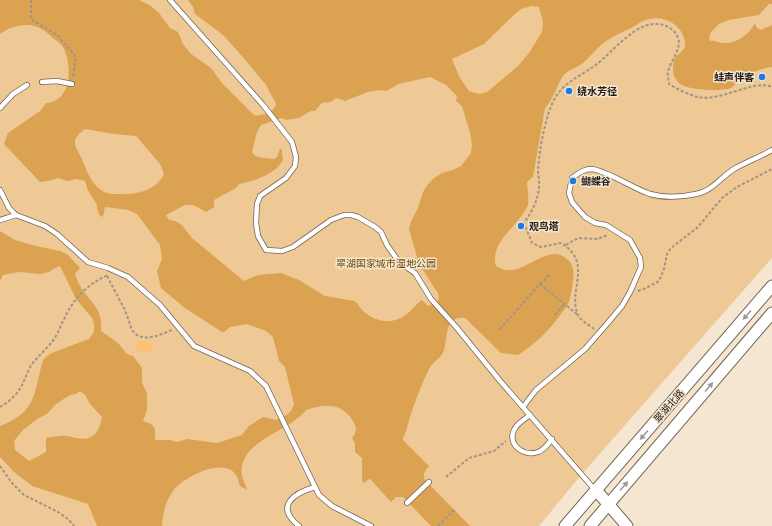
<svg xmlns="http://www.w3.org/2000/svg" width="772" height="526" viewBox="0 0 772 526" font-family="'DM Sans','Noto Sans SC',sans-serif">
<style>
.green{fill:#eec996}
.water{fill:#dba351;fill-rule:evenodd}
.building{fill:#fbc270}
.lines{fill:none;stroke-linecap:round;stroke-linejoin:round}
.service-casing{stroke:#726554;stroke-width:6}
.tertiary-casing{stroke:#726554;stroke-width:13}
.path{stroke:#9f9485;stroke-width:2;stroke-dasharray:3 2;stroke-linecap:butt}
.service{stroke:#fff;stroke-width:4.5}
.tertiary{stroke:#fff;stroke-width:11}
.oneway{fill:#9c9996}
.poi-dot{fill:#1a7be4;stroke:#f5e6d2;stroke-width:1.5}
.labels{text-anchor:middle;dominant-baseline:central;stroke-width:3;stroke-linejoin:round;paint-order:stroke}
.poi-label{font-size:10px;font-weight:bold;fill:#221c15;stroke:#f5e6d2;text-anchor:start}
.park-label{font-size:10px;fill:#6d4804;stroke:#f5e6d2}
.street-label{font-size:10px;fill:#221c15;stroke:#f5e6d2}
</style>
<rect width="100%" height="100%" fill="#f5e6d2"/>
<path class="green" d="M0 0H772V258L582 474 539 526H0Z"/>
<path class="water" d="M0 0H139L151 6 159 13 170 28 178 32 183 44 191 54 211 68 222 83 254 115C262 116 274 113 276 104L266 85 241 55 223 35 195 14 193 7 188 0H772V4H769L759 15 729 20 719 24 711 32 709 38 710 41C715 40 718 43 723 43 736 44 749 35 755 23L757 28 761 30 772 25V67C761 68 749 73 741 80 737 82 734 86 731 88 722 92 691 90 682 85 679 84 676 79 674 76 673 71 672 63 675 58 680 51 688 51 684 38 680 24 664 16 650 19 642 20 636 26 629 29 618 34 609 38 600 46 594 51 589 58 583 63 577 68 567 70 563 76 556 86 554 99 545 108L533 177 527 182C527 189 530 201 527 207 518 226 489 243 496 266 522 284 547 237 569 261 574 266 574 275 573 281 572 288 571 296 569 302 567 307 563 311 560 315 548 332 535 344 518 355L501 353 465 318C444 316 448 337 444 350 442 358 433 361 429 369 422 383 416 399 411 414 408 422 407 431 403 438V440L429 466C425 471 422 474 425 480L470 526H431L403 497H396L391 502 371 480 369 479 364 483 362 481V458L355 452V443L352 438C357 432 357 427 353 421 341 402 324 404 306 410 291 430 247 439 242 466 240 474 245 483 247 490L240 486C239 483 238 478 236 475 224 456 182 478 173 491 165 502 163 513 162 526H97L88 504 32 486 14 472 0 457V426C38 411 33 394 43 360L47 356 54 352 89 339 94 332V324L92 318 76 299 61 268 59 266 49 272 40 274 19 272 3 275 0 281V231L15 240 36 246 60 251 68 255 80 268 75 274C77 278 78 283 80 286 91 304 103 307 101 331L118 343 127 354 133 356 142 368V382L147 394V410L143 421C155 425 156 427 155 440H170L177 442 187 439 217 443 242 435 249 426 263 417 276 420 285 416 291 411 294 404 285 367 279 361 273 337 266 331 247 324 230 327 224 332H222L185 308 161 288 157 271 162 259 160 245 137 214 128 210 105 207 103 217 99 215 96 203 88 191 85 181 77 179 67 181 58 178 52 180 40 182 4 144 8 133 40 111 46 103C71 101 72 70 65 51 62 44 58 42 53 38 50 35 47 32 43 30 30 21 12 25 0 34ZM532 6 539 7 543 22 542 32 529 53 518 66 487 92 479 94 469 91 460 78 452 59 484 44 515 14 521 9ZM430 77 446 85 457 96 456 101 462 106 470 133 472 145 471 153 461 166 453 170 442 173 434 178 428 184 423 192 417 210 411 221 409 229 419 264 439 295 438 301 428 306 422 300C416 304 413 309 408 313 395 325 376 323 363 311 360 308 358 304 355 301L325 296 299 280 281 273 258 275 244 281 192 238 182 225 175 221 169 220 166 215 185 205H193L206 212 214 207V200L236 188 239 184C254 181 276 174 283 160L282 154V149H280L277 157 274 159C267 158 256 159 252 152L257 132 261 125 282 118 286 120 299 118 311 111H315L322 103 331 102 336 98 345 101 368 92 379 90 387 91 398 84ZM85 129 114 134 136 136 160 164 164 174C156 192 133 195 116 194 111 194 106 194 101 190 90 182 86 169 81 157 79 153 75 147 75 143 75 136 80 133 85 129ZM80 391 85 395 90 404 102 417C98 439 88 442 68 436 66 435 48 437 46 438V452L29 461 15 450 14 441 23 430 37 419 47 414 56 404 70 395 76 394Z"/>
<path class="building" d="M138 340 153 343 151 353 136 350Z"/>
<g class="lines">
<defs>
<g id="service">
<path d="M170 0 263 105 292 142 296 157 295 166 286 178 260 196 257 204 256 223 258 236 266 250 282 251 293 247 331 220 344 215H351L358 217 375 227 381 232 387 245 399 262 415 273 431 299 457 328 501 382 595 490"/>
<path d="M42 82 57 81 72 84"/>
<path d="M0 108 13 94 27 85"/>
<path d="M0 190 9 208 16 215 45 226 57 234 88 262 108 268 128 277 160 305 194 346 250 371 266 386 319 495 332 506 371 526"/>
<path d="M0 220 16 215"/>
<path d="M523 407 536 390 585 349 606 325 622 306 630 292 641 267 640 258 630 240 606 225 595 223 585 217 578 209 572 202 569 193 572 178C577 174 584 169 591 169 606 170 634 189 650 194 664 198 682 197 696 194 711 192 721 177 734 169 746 162 760 157 772 150"/>
<path d="M530 415C525 419 517 423 514 430 507 445 524 457 538 452 544 450 548 444 552 439"/>
<path d="M407 503 429 482"/>
<path d="M299 526C274 506 294 493 315 487"/>
</g>
<g id="tertiary">
<path d="M596 490 627 526"/>
<path d="M565 526 772 286"/>
<path d="M590 526 772 313"/>
</g>
</defs>
<use href="#service" class="service-casing"/>
<use href="#tertiary" class="tertiary-casing"/>
<g class="path">
<path d="M31 0V19L57 35 76 57 73 77"/>
<path d="M566 245 574 240 580 238 597 239 608 235"/>
<path d="M107 276 125 310 132 330C142 344 159 335 172 330"/>
<path d="M540 284 549 275"/>
<path d="M638 291 646 288 659 281 664 269 667 254 671 248 698 227 722 198 737 187 772 169"/>
<path d="M555 315 564 304"/>
<path d="M500 329 540 284 578 315"/>
<path d="M594 329C589 325 581 321 578 315 567 290 594 263 561 243L541 247 532 243 524 223C533 210 540 197 539 181 539 178 538 175 538 172 539 151 545 116 555 98 565 81 583 75 597 64 615 50 640 15 666 26 671 28 676 32 678 38 682 49 670 61 668 72 667 76 669 80 669 84 677 89 689 95 698 97 722 102 752 79 772 87"/>
<path d="M0 407C9 402 19 393 23 383 26 377 28 370 32 364 39 355 48 348 54 339 59 332 61 324 65 317 74 298 89 283 108 275"/>
<path d="M0 466 12 483 24 495 58 512 68 519 74 526"/>
<path d="M446 477 469 458 494 451 506 441"/>
<path d="M438 526 455 509"/>
</g>
<use href="#service" class="service"/>
<use href="#tertiary" class="tertiary"/>
</g>
<defs><path id="oneway-solid" d="M-6-.8H1V-3.2L6.5 0L1 3.2V.8H-6Z"/></defs>
<g class="oneway">
<use href="#oneway-solid" transform="translate(747 315) rotate(131)"/>
<use href="#oneway-solid" transform="translate(709 387) rotate(-50)"/>
<use href="#oneway-solid" transform="translate(644 435) rotate(131)"/>
<use href="#oneway-solid" transform="translate(624 486) rotate(-50)"/>
</g>
<g class="poi-dot">
<circle cx="762" cy="77" r="4"/>
<circle cx="569" cy="91" r="4"/>
<circle cx="573" cy="181" r="4"/>
<circle cx="521" cy="226" r="4"/>
</g>
<g class="labels">
<g class="poi-label">
<text x="754" y="77" text-anchor="end">蛙声伴客</text>
<text x="577" y="91">绕水芳径</text>
<text x="581" y="181">蝴蝶谷</text>
<text x="529" y="226">观鸟塔</text>
</g>
<g class="park-label">
<text x="386" y="263">翠湖国家城市湿地公园</text>
</g>
<g class="street-label">
<text transform="translate(669 406) rotate(-49)">翠湖北路</text>
</g>
</g>
</svg>
